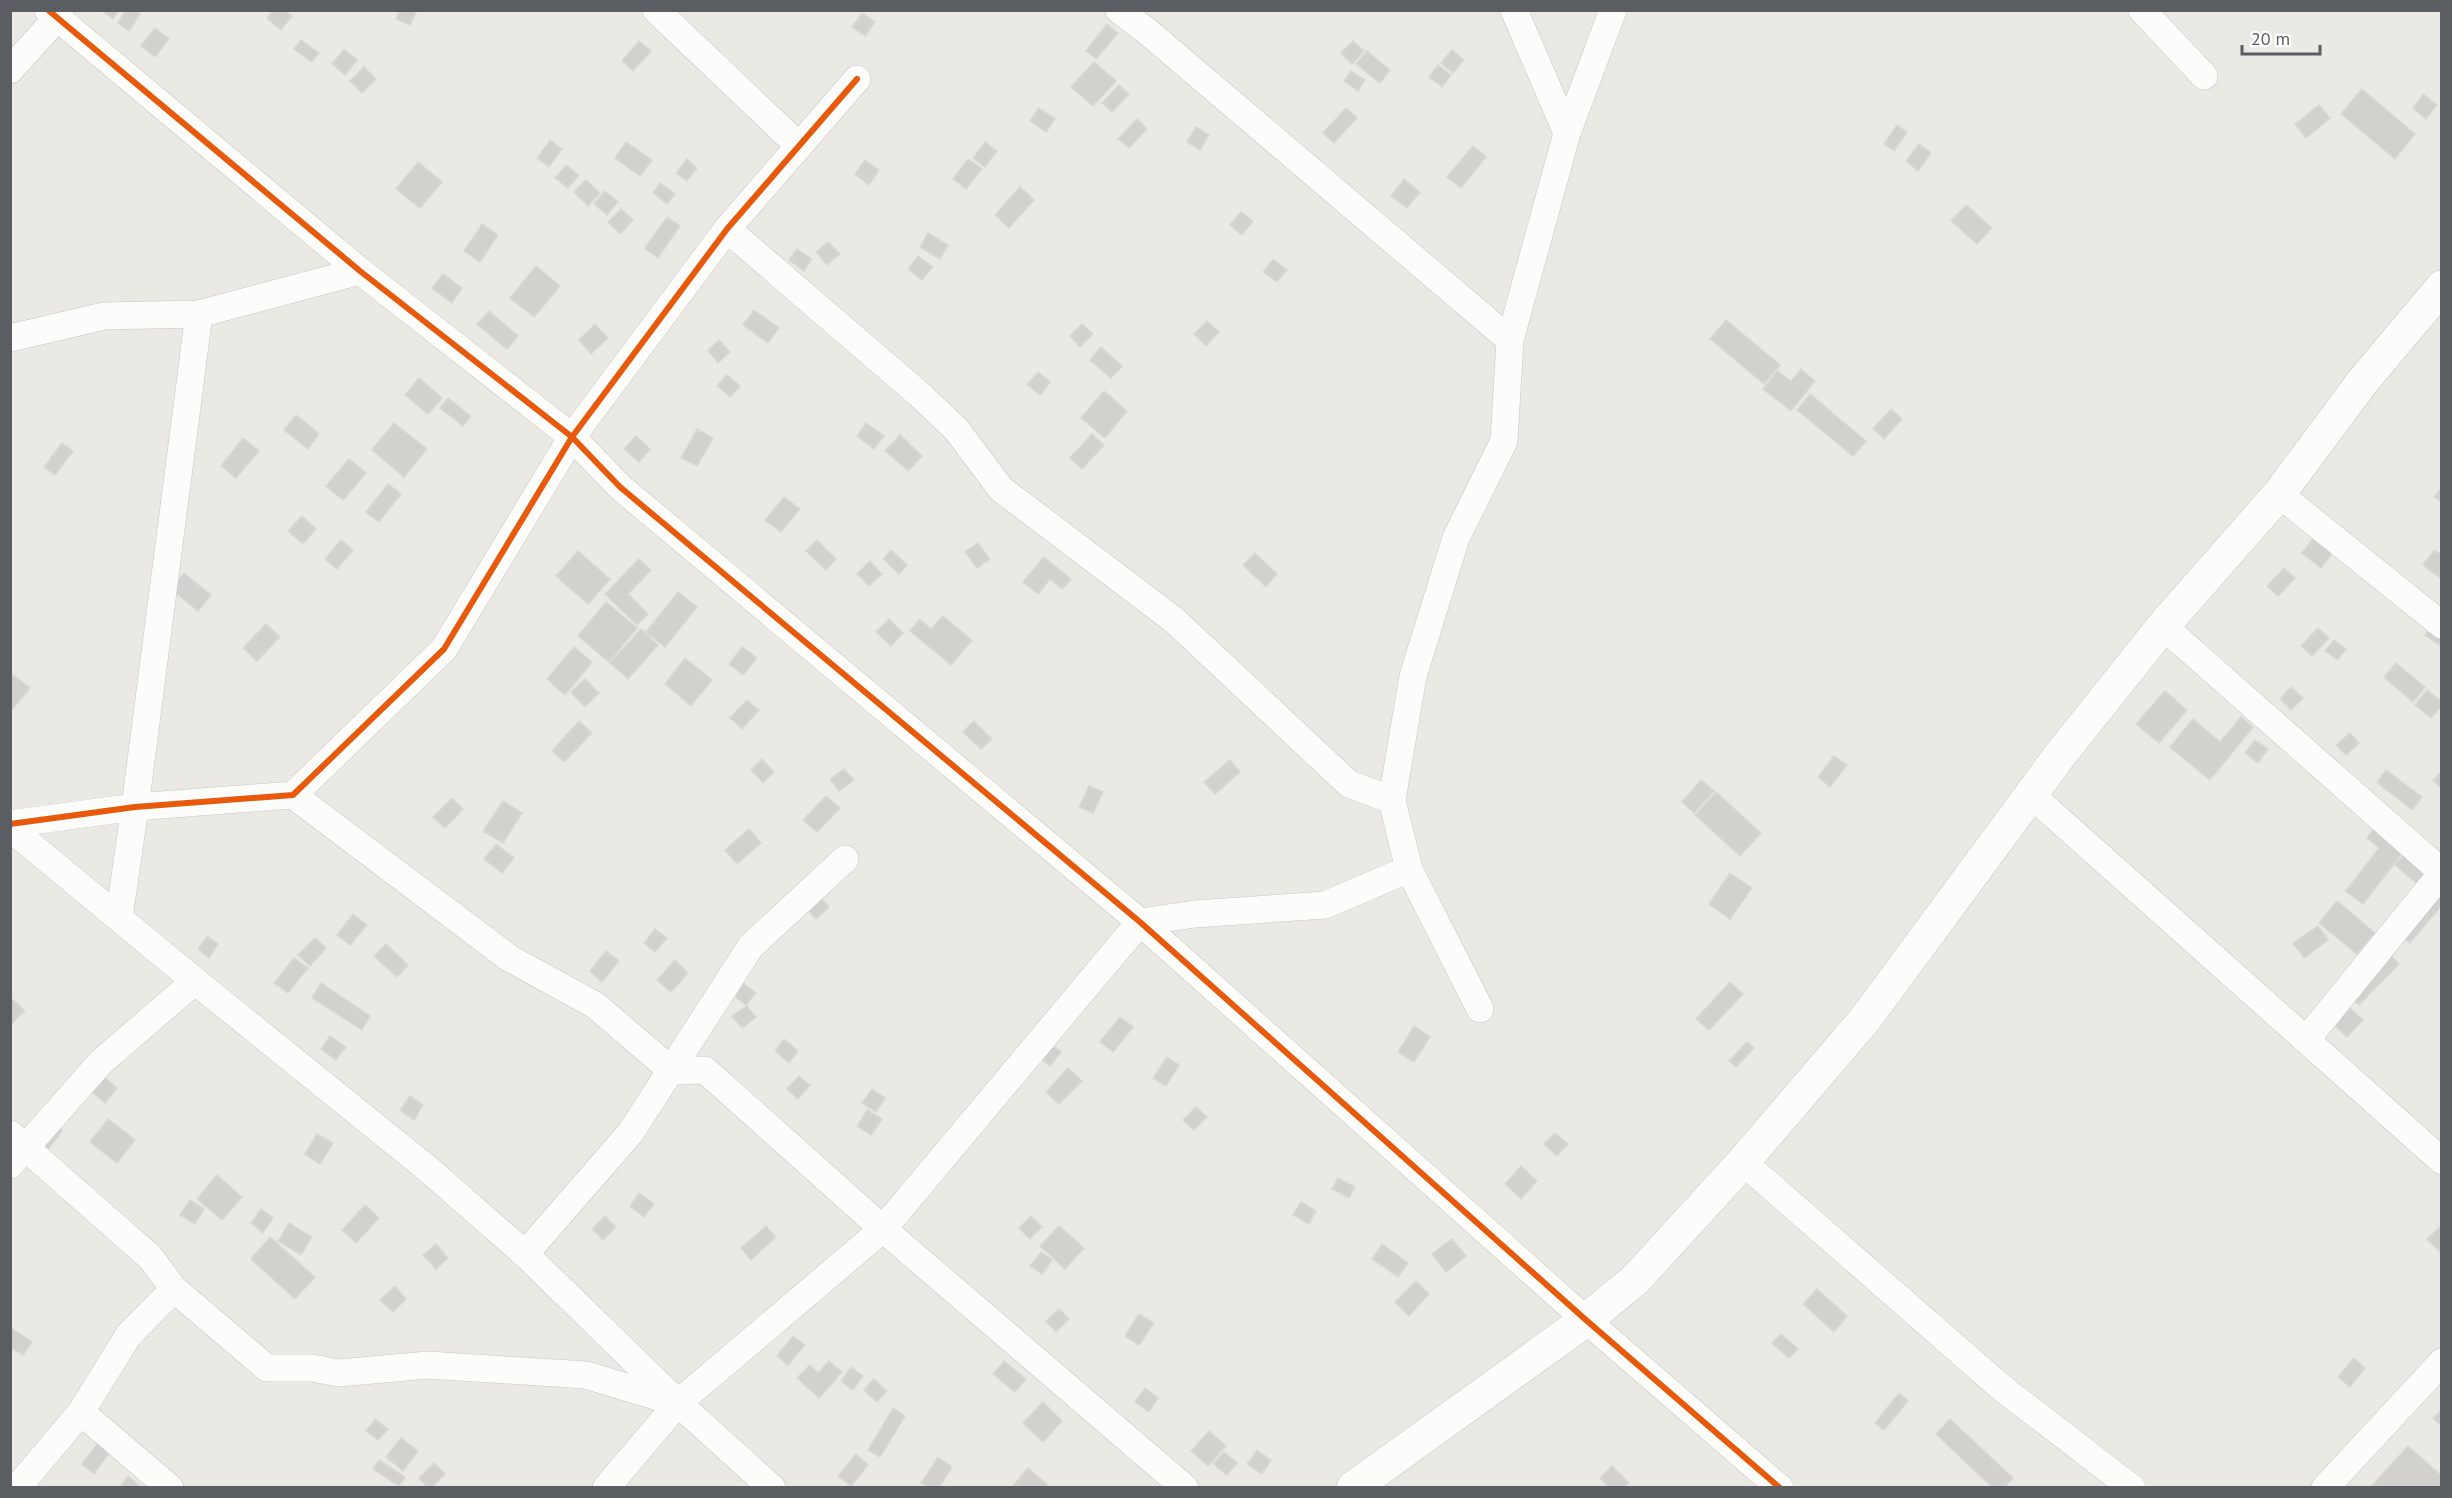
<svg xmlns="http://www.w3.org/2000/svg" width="2452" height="1498" viewBox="0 0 2452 1498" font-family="'PT Sans',sans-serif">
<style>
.building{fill:#d2d1ce;stroke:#d9d8d4;stroke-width:1.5}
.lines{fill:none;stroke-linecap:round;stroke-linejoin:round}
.minor-casing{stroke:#c6c6c5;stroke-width:28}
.secondary-casing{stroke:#c7c7c6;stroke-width:34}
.minor{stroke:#fcfcfb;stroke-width:27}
.secondary{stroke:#fcfcfb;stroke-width:33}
.cycleway-casing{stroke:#fff;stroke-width:10}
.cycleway{stroke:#e8590c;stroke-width:6}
</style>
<rect width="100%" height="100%" fill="#eae9e4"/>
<g class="building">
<path d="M102 10H119L113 19Z"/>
<path d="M126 10H135L140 14 129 31 118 23Z"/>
<path d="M273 10H284L292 16 281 30 267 18Z"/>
<path d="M400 10H417L410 25 396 19Z"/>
<path d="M862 13 875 22 865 36 852 27Z"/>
<path d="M1107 24 1118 33 1096 59 1086 51Z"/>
<path d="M155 28 169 39 155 57 141 46Z"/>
<path d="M301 40 319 53 312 62 294 49Z"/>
<path d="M639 41 651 51 633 71 622 61Z"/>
<path d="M1353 41 1364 51 1352 64 1341 53Z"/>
<path d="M344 49 357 60 345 75 332 64Z"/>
<path d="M1452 50 1464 60 1453 73 1441 63Z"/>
<path d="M1367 51 1390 70 1380 83 1356 64Z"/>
<path d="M1094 62 1116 81 1093 106 1071 87Z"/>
<path d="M1438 65 1451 75 1442 87 1429 77Z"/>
<path d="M364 67 376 79 362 93 350 81Z"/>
<path d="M1351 71 1365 80 1358 91 1344 81Z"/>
<path d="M1119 85 1129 94 1112 112 1102 103Z"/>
<path d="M2362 89 2415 134 2395 159 2341 114Z"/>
<path d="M2423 94 2437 105 2426 119 2413 108Z"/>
<path d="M2319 105 2330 118 2306 138 2295 124Z"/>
<path d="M1039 108 1055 119 1046 132 1030 121Z"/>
<path d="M1346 108 1357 118 1334 143 1323 133Z"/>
<path d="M1137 119 1147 129 1129 148 1118 139Z"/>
<path d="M1897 125 1907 132 1894 151 1884 144Z"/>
<path d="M1196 127 1209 135 1200 150 1187 142Z"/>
<path d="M550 140 562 149 549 167 537 158Z"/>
<path d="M626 142 652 160 640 176 615 158Z"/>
<path d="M985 142 997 151 985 167 973 158Z"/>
<path d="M1919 144 1931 153 1918 171 1906 161Z"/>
<path d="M1473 146 1486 157 1461 188 1447 177Z"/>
<path d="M687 159 697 168 687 181 676 173Z"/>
<path d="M968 159 982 169 966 189 953 179Z"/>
<path d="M865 160 879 170 869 185 855 174Z"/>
<path d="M418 162 442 182 420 208 396 189Z"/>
<path d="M566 165 579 175 568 188 555 178Z"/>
<path d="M1404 179 1420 192 1407 208 1391 196Z"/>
<path d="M586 180 600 193 588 206 574 192Z"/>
<path d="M660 183 675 194 667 204 653 193Z"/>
<path d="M1020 187 1034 200 1009 228 995 215Z"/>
<path d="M605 191 618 202 607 215 594 204Z"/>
<path d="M1966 205 1992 228 1977 244 1951 221Z"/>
<path d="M621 209 633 220 620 234 608 222Z"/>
<path d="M1241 212 1253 221 1242 235 1230 225Z"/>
<path d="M667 217 680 226 658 258 645 248Z"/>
<path d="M482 224 498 235 480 262 464 251Z"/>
<path d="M928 233 948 245 940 259 920 247Z"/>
<path d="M828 242 840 254 827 265 816 252Z"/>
<path d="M797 249 812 259 804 271 789 260Z"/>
<path d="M918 256 933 267 922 280 908 269Z"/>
<path d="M1273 259 1287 270 1277 282 1263 272Z"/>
<path d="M536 266 560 286 534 317 510 298Z"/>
<path d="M443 274 462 288 452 303 432 288Z"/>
<path d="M754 310 779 328 768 343 743 325Z"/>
<path d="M489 311 518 336 507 349 477 324Z"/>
<path d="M1726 320 1780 365 1764 384 1710 339Z"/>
<path d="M1207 321 1219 332 1206 346 1194 334Z"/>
<path d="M595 324 608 338 591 354 579 340Z"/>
<path d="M1082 324 1093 334 1080 347 1070 336Z"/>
<path d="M719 340 730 352 718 363 708 350Z"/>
<path d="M1101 347 1122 366 1111 378 1090 360Z"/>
<path d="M1801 369 1815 381 1791 411 1763 389 1777 371 1791 381Z"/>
<path d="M1038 372 1050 382 1040 395 1027 385Z"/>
<path d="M727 375 740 386 730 397 717 386Z"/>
<path d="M419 378 442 398 428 414 405 395Z"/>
<path d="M1104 391 1127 411 1105 438 1081 418Z"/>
<path d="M1810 394 1866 441 1853 456 1797 410Z"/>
<path d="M448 398 471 416 463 426 440 408Z"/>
<path d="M1891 409 1902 419 1884 439 1873 429Z"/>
<path d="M296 415 319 434 308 449 284 430Z"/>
<path d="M394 423 427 449 404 477 372 450Z"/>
<path d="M866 423 884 436 874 449 857 436Z"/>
<path d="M697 429 713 438 697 466 681 458Z"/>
<path d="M1092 434 1104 445 1082 469 1070 458Z"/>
<path d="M900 435 922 456 908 471 885 451Z"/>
<path d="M636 436 650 449 639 462 624 449Z"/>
<path d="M243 438 259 451 236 478 221 466Z"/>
<path d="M62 443 73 451 55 475 44 467Z"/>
<path d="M349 459 366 473 343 500 326 486Z"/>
<path d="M388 484 401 494 379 522 366 512Z"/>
<path d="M2442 487V502L2434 497Z"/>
<path d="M784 497 800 509 781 532 765 520Z"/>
<path d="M302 516 316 529 303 544 288 531Z"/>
<path d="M2321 528 2340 543 2321 568 2302 553Z"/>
<path d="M341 540 353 550 337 569 325 559Z"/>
<path d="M817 540 836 559 826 570 806 551Z"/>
<path d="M978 543 990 559 977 568 965 552Z"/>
<path d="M891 550 907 565 899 574 883 559Z"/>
<path d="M2434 550 2442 555V579L2423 565Z"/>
<path d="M578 551 610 579 588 604 556 576Z"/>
<path d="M1255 553 1277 574 1266 587 1243 565Z"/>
<path d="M1044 557 1071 579 1062 589 1050 579 1038 594 1023 582Z"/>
<path d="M639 559 651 570 628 594 648 614 637 625 605 594Z"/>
<path d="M870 561 882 574 869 586 857 574Z"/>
<path d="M2284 568 2295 578 2278 596 2267 586Z"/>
<path d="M184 573 211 595 198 611 171 589Z"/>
<path d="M678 592 697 607 665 647 646 632Z"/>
<path d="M606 602 637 628 609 662 578 636Z"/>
<path d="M943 616 972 640 951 665 910 631 920 619 931 629Z"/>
<path d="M889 619 903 633 891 646 876 632Z"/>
<path d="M2436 620 2442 625V642L2439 645 2425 635Z"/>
<path d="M266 624 280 637 257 661 243 648Z"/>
<path d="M2318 628 2329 638 2312 656 2301 646Z"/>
<path d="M641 629 658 645 628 679 610 663Z"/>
<path d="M2334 640 2346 649 2338 660 2325 651Z"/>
<path d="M574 647 592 662 565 695 547 679Z"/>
<path d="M742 647 757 658 743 675 729 664Z"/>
<path d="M685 658 712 680 691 706 665 684Z"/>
<path d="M2396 663 2425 687 2413 702 2384 677Z"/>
<path d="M14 675 30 688 11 711 10 679Z"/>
<path d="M585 679 599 693 585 707 571 692Z"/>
<path d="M2291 687 2303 698 2291 710 2280 699Z"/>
<path d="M2427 690 2442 702V706L2431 718 2415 705Z"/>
<path d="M2165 691 2187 710 2159 743 2136 724Z"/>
<path d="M747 700 759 710 742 729 730 718Z"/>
<path d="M2241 717 2253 727 2210 780 2170 747 2193 719 2220 742Z"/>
<path d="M579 721 592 733 564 762 552 751Z"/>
<path d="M974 721 992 739 981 749 963 732Z"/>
<path d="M2350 733 2359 743 2346 755 2336 745Z"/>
<path d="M2255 740 2268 749 2258 763 2245 753Z"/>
<path d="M1834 756 1847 765 1830 787 1818 777Z"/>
<path d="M762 759 774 772 763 783 751 770Z"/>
<path d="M1230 760 1240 772 1215 794 1204 782Z"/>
<path d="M844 769 854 780 839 791 830 779Z"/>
<path d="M2386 770 2422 797 2412 810 2377 782Z"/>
<path d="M2442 771V788L2433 781Z"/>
<path d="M1701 780 1714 791 1694 813 1682 802Z"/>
<path d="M1089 786 1103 792 1093 813 1079 807Z"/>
<path d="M1716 792 1761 833 1740 856 1695 815Z"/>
<path d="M826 796 840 808 817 832 803 820Z"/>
<path d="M452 798 463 809 445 828 433 817Z"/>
<path d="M503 801 522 813 503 843 483 831Z"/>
<path d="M2374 828 2404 851 2363 904 2346 891 2379 848 2367 838Z"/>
<path d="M749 829 761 843 737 864 725 850Z"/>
<path d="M496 844 514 858 502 873 484 859Z"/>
<path d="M2406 852 2442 881V905L2410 943 2395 931 2427 892 2395 865Z"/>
<path d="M1730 873 1752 888 1730 919 1709 904Z"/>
<path d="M816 893 829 907 816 919 803 905Z"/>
<path d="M2337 901 2375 933 2357 954 2319 923Z"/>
<path d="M353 914 367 925 350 945 337 935Z"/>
<path d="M2318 926 2328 940 2304 958 2293 943Z"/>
<path d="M655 929 667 938 655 952 644 943Z"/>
<path d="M207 936 218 944 209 958 198 949Z"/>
<path d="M315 938 326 948 310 966 298 955Z"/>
<path d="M386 944 408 965 397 977 374 956Z"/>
<path d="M2385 950 2399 964 2359 1005 2344 992Z"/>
<path d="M606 951 619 961 602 982 590 971Z"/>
<path d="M294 958 308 968 288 993 274 983Z"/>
<path d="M675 960 688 973 671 992 657 980Z"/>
<path d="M742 982 756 993 746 1005 733 995Z"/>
<path d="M1730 982 1743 994 1709 1030 1696 1019Z"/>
<path d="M321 983 370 1016 362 1030 312 998Z"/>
<path d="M10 997 25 1011 10 1025Z"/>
<path d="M747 1006 756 1017 742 1028 732 1016Z"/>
<path d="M2350 1008 2363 1020 2347 1037 2334 1025Z"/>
<path d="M1120 1017 1133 1027 1113 1052 1100 1042Z"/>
<path d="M1414 1026 1430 1037 1414 1062 1398 1052Z"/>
<path d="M330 1036 346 1047 336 1060 321 1049Z"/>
<path d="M1042 1038 1061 1052 1050 1066 1032 1052Z"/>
<path d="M784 1039 798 1051 789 1063 775 1051Z"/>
<path d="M1747 1042 1754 1048 1736 1067 1729 1061Z"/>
<path d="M1167 1057 1179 1065 1166 1086 1153 1078Z"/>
<path d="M1068 1068 1082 1081 1059 1104 1046 1092Z"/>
<path d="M95 1069 117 1088 105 1103 83 1084Z"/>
<path d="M799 1076 810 1085 798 1099 787 1089Z"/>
<path d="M872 1089 885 1098 876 1112 862 1103Z"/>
<path d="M410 1096 423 1105 414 1120 400 1110Z"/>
<path d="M1196 1107 1207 1117 1194 1130 1183 1120Z"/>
<path d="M867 1110 882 1119 871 1135 857 1126Z"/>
<path d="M108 1119 135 1140 117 1163 90 1142Z"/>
<path d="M48 1120 62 1131 44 1155 30 1144Z"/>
<path d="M1555 1133 1568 1144 1557 1156 1544 1144Z"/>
<path d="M317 1134 333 1143 320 1164 305 1154Z"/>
<path d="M1521 1166 1537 1181 1521 1199 1505 1184Z"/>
<path d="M217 1175 242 1197 222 1220 197 1199Z"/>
<path d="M1338 1178 1355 1187 1349 1198 1332 1189Z"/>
<path d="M639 1193 654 1204 644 1217 630 1206Z"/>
<path d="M190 1200 204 1209 195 1224 180 1215Z"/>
<path d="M1301 1202 1316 1211 1309 1224 1293 1215Z"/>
<path d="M365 1205 379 1218 356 1243 342 1230Z"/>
<path d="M261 1209 273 1218 263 1233 251 1223Z"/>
<path d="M605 1216 616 1227 603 1240 592 1229Z"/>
<path d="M1031 1216 1042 1227 1030 1239 1019 1228Z"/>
<path d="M289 1223 312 1237 301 1255 278 1241Z"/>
<path d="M2442 1225V1254L2427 1239Z"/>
<path d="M766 1226 776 1237 751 1260 741 1248Z"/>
<path d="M1059 1226 1084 1248 1065 1269 1040 1246Z"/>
<path d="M270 1237 315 1277 295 1299 251 1259Z"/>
<path d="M1452 1239 1466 1256 1446 1272 1432 1254Z"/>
<path d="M436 1244 448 1258 436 1269 423 1255Z"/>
<path d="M1382 1244 1408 1263 1398 1277 1372 1259Z"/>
<path d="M1041 1252 1052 1260 1042 1274 1030 1266Z"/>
<path d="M1416 1281 1429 1294 1409 1316 1395 1302Z"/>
<path d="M395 1286 406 1299 393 1312 380 1300Z"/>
<path d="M1817 1289 1847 1316 1834 1332 1803 1304Z"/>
<path d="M1059 1309 1069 1319 1056 1332 1046 1321Z"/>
<path d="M1139 1314 1154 1323 1139 1345 1125 1336Z"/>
<path d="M10 1327 32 1342 23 1355 10 1347Z"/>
<path d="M1781 1334 1798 1349 1789 1358 1772 1343Z"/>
<path d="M793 1336 805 1345 788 1365 777 1356Z"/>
<path d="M2354 1358 2365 1368 2350 1387 2338 1377Z"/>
<path d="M829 1361 842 1372 819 1398 797 1378 810 1365 818 1373Z"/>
<path d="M1004 1361 1026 1379 1015 1392 993 1374Z"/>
<path d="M851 1367 863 1376 853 1390 841 1381Z"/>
<path d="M874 1379 887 1391 877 1402 864 1390Z"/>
<path d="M1145 1388 1158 1398 1149 1412 1135 1402Z"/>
<path d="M1899 1393 1908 1401 1884 1430 1875 1423Z"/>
<path d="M1043 1402 1062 1421 1043 1442 1023 1423Z"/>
<path d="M893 1408 905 1416 880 1457 868 1450Z"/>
<path d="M2442 1409V1426L2433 1418Z"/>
<path d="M375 1419 388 1429 378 1440 366 1431Z"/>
<path d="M1950 1419 2013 1478 2004 1488H1993L1936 1434Z"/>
<path d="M1209 1431 1226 1446 1208 1466 1191 1451Z"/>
<path d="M401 1438 418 1451 403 1471 386 1457Z"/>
<path d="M97 1444 109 1453 94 1474 82 1464Z"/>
<path d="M2408 1446 2442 1476V1488H2370Z"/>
<path d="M1257 1450 1271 1460 1262 1474 1247 1464Z"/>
<path d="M1224 1452 1237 1463 1227 1475 1213 1464Z"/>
<path d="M856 1454 868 1465 851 1486 838 1476Z"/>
<path d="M938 1457 952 1467 939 1488H929L921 1483Z"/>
<path d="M379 1460 405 1477 399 1486 373 1469Z"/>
<path d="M434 1463 445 1474 431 1488H428L419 1478Z"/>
<path d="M1612 1466 1629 1483 1624 1488H1610L1600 1478Z"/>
<path d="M1028 1468 1051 1488H1011Z"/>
<path d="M128 1476 142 1488H119Z"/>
</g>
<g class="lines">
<defs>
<g id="minor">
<path d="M48 10 360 271 572 437 620 487 1140 922 1586 1320 1780 1488"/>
<path d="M656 10 799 146"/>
<path d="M1119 10 1148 32 1510 340"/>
<path d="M2142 10 2204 76"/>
<path d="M10 70 57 18 60 10"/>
<path d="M1567 133 1613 10"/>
<path d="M727 229 919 394 956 429 1001 489 1174 620 1349 784 1392 800"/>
<path d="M10 338 104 316 199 314 360 271"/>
<path d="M2279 494 2442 625"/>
<path d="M2163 626 2442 872"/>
<path d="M2029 793 2442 1161"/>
<path d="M293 795 509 958 595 1005 672 1071 705 1070 883 1229 1185 1488"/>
<path d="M10 824 135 807 293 795 444 649 572 437 727 229 857 79"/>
<path d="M10 828 195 981 428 1169 525 1254 678 1403 772 1488"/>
<path d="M119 918 135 807 199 314"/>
<path d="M1480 1009 1409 869 1392 800 1413 676 1456 538 1504 441 1510 340 1567 133 1514 10"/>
<path d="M2306 1040 2442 873"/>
<path d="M10 1134 150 1257 174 1289 267 1368H312L339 1373 428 1365 586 1375 675 1402"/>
<path d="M1743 1162 2002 1388 2132 1488"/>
<path d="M10 1165 101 1062 195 981"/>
<path d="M525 1254 631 1132 751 946 845 859"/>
<path d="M81 1412 170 1488"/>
<path d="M17 1488 81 1412 128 1336 174 1289"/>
<path d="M606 1488 678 1403 883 1229 1140 922 1195 914 1325 905 1409 869"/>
<path d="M2325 1488 2442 1362"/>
</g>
<path id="secondary" d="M1353 1488 1586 1320 1635 1280 1743 1162 1866 1018 2060 755 2163 626 2279 494 2363 381 2442 287"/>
</defs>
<use href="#minor" class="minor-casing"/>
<use href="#secondary" class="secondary-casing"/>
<use href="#minor" class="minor"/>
<use href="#secondary" class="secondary"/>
<defs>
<g id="cycleway">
<path d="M48 10 360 271 572 437 620 487 1140 922 1586 1320 1780 1488"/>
<path d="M10 824 135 807 293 795 444 649 572 437 727 229 857 79"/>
</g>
</defs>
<use href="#cycleway" class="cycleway-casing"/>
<use href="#cycleway" class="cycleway"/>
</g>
<rect width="2452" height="1498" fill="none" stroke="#5a5d62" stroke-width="24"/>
<path d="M2242 45v9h78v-9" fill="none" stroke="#5a5d62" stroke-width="3"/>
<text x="2251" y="45" font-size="18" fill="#5a5d62" stroke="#ffffff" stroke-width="4.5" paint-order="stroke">20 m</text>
</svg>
